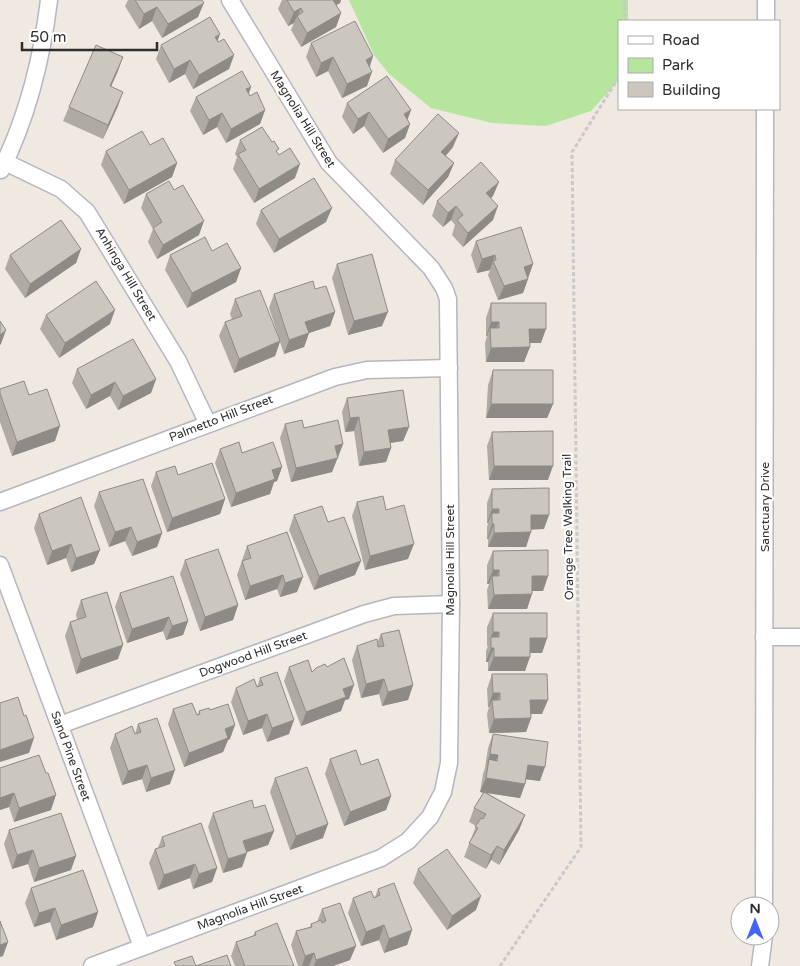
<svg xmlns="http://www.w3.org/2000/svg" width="800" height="966" viewBox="0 0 800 966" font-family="'Varela Round',sans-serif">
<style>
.green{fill:#b6e59e}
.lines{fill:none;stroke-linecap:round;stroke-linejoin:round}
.street-casing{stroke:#b4b7c1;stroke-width:19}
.path{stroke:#c9c9c9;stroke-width:3;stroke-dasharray:4 2.5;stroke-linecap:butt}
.street{stroke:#fff;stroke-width:16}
.wall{fill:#afaba4}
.shaded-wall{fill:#8e8b86}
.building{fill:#cbc7bf;stroke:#8e8b86}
.labels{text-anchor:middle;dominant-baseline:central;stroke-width:4.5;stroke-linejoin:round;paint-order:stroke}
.street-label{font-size:12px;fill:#2e2e2e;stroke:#fff}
</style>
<rect width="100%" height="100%" fill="#efe9e1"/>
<path class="green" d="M349 0H628V21H619V80L591 111 546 126 492 123 431 108 389 74 374 55Z"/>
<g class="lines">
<defs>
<g id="street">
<path d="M766 21V0"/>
<path d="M5 162 61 189 87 212 178 361 208 424"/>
<path d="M1 170C27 118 42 58 49 0"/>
<path d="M0 502 335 377 367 370 449 368"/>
<path d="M0 565 142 947"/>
<path d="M764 637H800"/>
<path d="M60 725 364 614 394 606 451 604"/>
<path d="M764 906 765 109"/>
<path d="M92 966 381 858 408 841 430 817 443 792 449 763 451 604 448 299 444 288 431 268 329 163 230 0"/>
<path d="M760 966 764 936"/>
</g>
</defs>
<use href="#street" class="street-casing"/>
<g class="path">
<path d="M624 0 625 21"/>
<path d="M500 966 581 847 572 152 619 77"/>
</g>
<use href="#street" class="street"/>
</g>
<g class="wall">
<path d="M128 0H202L198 17 162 38 152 21 139 29 125 6Z"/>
<path d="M282 0H341L340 3 336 5 341 13 336 27 301 47 291 30 294 23 288 26 278 9Z"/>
<path d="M217 41 234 55 229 69 193 89 185 74 169 83 156 59 161 45Z"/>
<path d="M311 43 373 56 370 67 367 86 342 98 328 71 316 77 306 57Z"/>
<path d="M118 71 111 86 118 106 103 139 63 121 69 107Z"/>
<path d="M251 87 249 93 250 96 265 110 260 124 226 143 217 127 203 135 190 111 196 97Z"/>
<path d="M347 103 411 110 407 119 410 124 405 138 383 153 364 126 353 134 342 117Z"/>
<path d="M240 140 278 153 295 178 254 203 233 169 237 157 235 154Z"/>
<path d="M150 145 177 163 172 177 124 204 101 165 106 151Z"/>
<path d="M453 147 446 156 454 163 448 177 423 205 390 174 395 160Z"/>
<path d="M146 194 199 235 157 259 148 242 153 229 141 208Z"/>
<path d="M493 196 491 198 493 220 463 247 452 235 455 225 451 220 443 227 432 216 437 201Z"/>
<path d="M261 210 326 222 274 253 256 224Z"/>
<path d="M476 241 533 264 523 293 498 300 488 275 490 270 477 273 471 255Z"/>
<path d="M81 249 76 263 25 298 5 269 10 255Z"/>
<path d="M212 251 241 268 236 282 187 308 165 270 170 255Z"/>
<path d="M337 264 382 326 348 335 332 278Z"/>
<path d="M315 289 335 312 330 326 309 333 304 347 284 354 280 342 275 356 234 373 219 336 225 322 232 319 230 314 235 299 279 338 269 308 274 294Z"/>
<path d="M491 303 541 343H530L524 362H486L485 343 487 336H486V318Z"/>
<path d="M46 315 110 324 59 358 40 329Z"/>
<path d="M77 369 156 379 151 393 118 410 110 396 86 409 72 383Z"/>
<path d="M493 370 553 404 547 418H486L488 385Z"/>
<path d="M0 389 29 395 55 441 12 456 0 422Z"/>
<path d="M347 398 409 427 403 441 390 443 391 448 386 462 359 466 354 431 345 432 342 412Z"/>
<path d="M285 424 304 428 343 444 332 472 291 482 280 438Z"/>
<path d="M492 432 548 480H489L487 446Z"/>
<path d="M220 449 242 453 282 467 277 481 274 482 270 494 231 507 215 463Z"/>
<path d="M156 472 178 475 225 499 220 514 167 532 151 486Z"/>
<path d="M492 489 544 529H531L526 547H488V539H487V527L488 523H487V503Z"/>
<path d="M99 492 162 533 157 547 132 556 125 541 109 547 94 506Z"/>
<path d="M357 502 386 510 408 559 365 570 352 516Z"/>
<path d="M39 514 100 550 94 564 71 572 66 558 47 565 34 528Z"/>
<path d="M294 515 328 522 355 575 314 590 289 530Z"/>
<path d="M287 532 297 592 280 597 277 589 245 600 237 575 247 546Z"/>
<path d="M493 551 548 576 543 591H532L527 609H488L487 590 489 584H487V565Z"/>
<path d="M185 560 238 605 233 620 200 631 180 574Z"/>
<path d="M120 593 188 621 183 635 166 640 163 631 127 643 115 607Z"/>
<path d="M81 600 118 659 76 674 65 636 70 622 77 620 76 614Z"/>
<path d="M493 613 547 638 542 653H530L525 671H488V662H486V651L488 646H487V627Z"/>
<path d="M381 634 413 685 408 700 382 706 379 694 361 698 352 660 357 646 377 643Z"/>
<path d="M289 667 349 699 345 700 341 711 301 726 284 681Z"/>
<path d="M492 674 542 714H531V718L526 732 489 733 487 714 489 707H488L487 689Z"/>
<path d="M260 678 289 734 267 742 262 728 243 735 231 702 236 688 257 687Z"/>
<path d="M173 709 197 715 198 714 199 711 230 739 228 740 223 752 184 767 168 724Z"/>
<path d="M138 724 170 784 146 792 142 779 122 785 110 748 115 734H135Z"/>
<path d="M493 734 540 781 526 779 525 784 520 798 487 793 525 815 519 830 499 865 491 860 486 869 464 857 476 826 469 822 474 808 483 793 480 792 483 774 485 768 488 748Z"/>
<path d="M330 759 361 765 391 796 386 810 344 826 325 774Z"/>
<path d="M0 768 51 810 14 822 9 807 0 810Z"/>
<path d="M275 778 323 838 290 850 270 792Z"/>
<path d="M254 808 274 831 268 845 247 852 242 867 223 873 208 827 213 813Z"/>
<path d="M9 830 71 870 34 882 28 864 12 869 4 844Z"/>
<path d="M162 837 217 868 212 882 193 889 190 878 158 890 149 863 155 849 158 848Z"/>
<path d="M418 869 476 910 447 930 413 883Z"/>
<path d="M31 888 98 912 93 927 56 940 50 922 34 927 25 903Z"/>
<path d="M378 889 412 930 407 945 384 953 379 940 361 946 348 913 353 898 375 897Z"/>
<path d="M322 909 350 960 333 966H298L291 945 296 931 310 927 311 924 317 922Z"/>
<path d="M255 932 294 966H235L231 956 236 942 253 936Z"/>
</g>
<g class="shaded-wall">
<path d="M330 0H341L340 3 326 11Z"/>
<path d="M204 3 198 17 162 38 168 24Z"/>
<path d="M157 7 152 21 139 29 144 14Z"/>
<path d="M301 8 297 17V16L294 23 288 26 294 12Z"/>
<path d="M341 13 336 27 301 47 307 33Z"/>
<path d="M220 34 215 48V37Z"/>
<path d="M234 55 229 69 193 89 199 75Z"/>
<path d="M373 56 368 70 366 60Z"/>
<path d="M123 57 118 71 105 100 110 86Z"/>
<path d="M333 57 328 71 316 77 321 63Z"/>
<path d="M190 60 185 74 169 83 174 69Z"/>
<path d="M372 72 367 86 342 98 347 84Z"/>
<path d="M251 87 246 101V89Z"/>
<path d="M123 92 118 106 103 139 108 125Z"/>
<path d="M265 110 260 124 226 143 231 129Z"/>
<path d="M411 110 406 124 404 114Z"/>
<path d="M369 112 364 126 353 134 358 119Z"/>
<path d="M222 113 217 127 203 135 209 120Z"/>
<path d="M410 124 405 138 383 153 388 139Z"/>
<path d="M459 133 453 147 436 166 441 152Z"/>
<path d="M177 163 172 177 124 204 129 190Z"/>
<path d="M454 163 448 177 423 205 428 190Z"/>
<path d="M300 164 295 178 254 203 259 189Z"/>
<path d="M499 182 493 196 481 207 486 193Z"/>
<path d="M456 206 451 220 443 227 448 213Z"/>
<path d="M498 206 493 220 463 247 468 233Z"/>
<path d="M332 208 326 222 274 253 279 239Z"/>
<path d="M204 221 199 235 157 259 163 245Z"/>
<path d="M81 249 76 263 25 298 30 284Z"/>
<path d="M495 255 490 270 477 273 482 259Z"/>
<path d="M533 264 528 278 524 267Z"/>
<path d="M241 268 236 282 187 308 192 293Z"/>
<path d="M528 279 523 293 498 300 504 286Z"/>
<path d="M115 310 110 324 59 358 65 343Z"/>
<path d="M335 312 330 326 300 336 305 322Z"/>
<path d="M388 312 382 326 348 335 354 321Z"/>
<path d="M491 322H499L493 336 490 328 487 336H486Z"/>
<path d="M529 329H546L541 343H524Z"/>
<path d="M6 330 1 344 0 345V335Z"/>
<path d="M309 333 304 347 284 354 289 340Z"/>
<path d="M280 341 275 356 234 373 239 359Z"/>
<path d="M530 347 524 362H486L491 348Z"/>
<path d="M156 379 151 393 118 410 123 396Z"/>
<path d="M115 382 110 396 86 409 91 395Z"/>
<path d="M491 404H553L547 418H486Z"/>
<path d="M359 417 354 431 345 432 350 418Z"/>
<path d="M60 426 55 441 12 456 17 442Z"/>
<path d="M409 427 403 441 383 444 388 430Z"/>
<path d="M343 444 332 472 291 482 296 468 335 446Z"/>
<path d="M391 448 386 462 359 466 364 452Z"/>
<path d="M494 466H553L548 480H489Z"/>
<path d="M282 467 277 481 274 482 270 494 231 507 236 493 272 470Z"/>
<path d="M225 499 220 514 167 532 172 518Z"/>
<path d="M492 509H499L494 523 492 513 488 523H487Z"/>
<path d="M531 515H549L544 529 526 530Z"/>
<path d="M492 524H494L488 539H487Z"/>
<path d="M131 527 125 541 109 547 115 532Z"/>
<path d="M531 532 526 547H488L494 533Z"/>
<path d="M162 533 157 547 132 556 137 542Z"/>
<path d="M71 544 66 558 47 565 52 551Z"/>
<path d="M414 544 408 559 365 570 370 556Z"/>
<path d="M100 550 94 564 71 572 76 558Z"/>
<path d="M361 561 355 575 314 590 319 576Z"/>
<path d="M493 570H499L494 584 492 576 489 584H487Z"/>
<path d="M283 575 277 589 245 600 250 586Z"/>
<path d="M532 576H548L543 591H527Z"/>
<path d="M303 577 297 592 280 597 285 583Z"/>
<path d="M532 594 527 609H488L494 595Z"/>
<path d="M238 605 233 620 200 631 205 617Z"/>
<path d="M169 617 163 631 127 643 132 629Z"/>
<path d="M188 621 183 635 166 640 172 626Z"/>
<path d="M493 632H499L494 646 491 637 487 646Z"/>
<path d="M530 638H547L542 653H525Z"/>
<path d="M123 645 118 659 76 674 81 659Z"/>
<path d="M491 648H494L488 662H486Z"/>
<path d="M494 657H530L525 671H488Z"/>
<path d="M384 679 379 694 361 698 366 684Z"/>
<path d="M354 685 349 699 345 700 341 711 301 726 306 712 343 689Z"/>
<path d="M413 685 408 700 382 706 388 692Z"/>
<path d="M493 693H500L495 707 492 700 489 707H488Z"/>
<path d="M530 700H548L542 714H525Z"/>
<path d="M267 714 262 728 243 735 248 721Z"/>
<path d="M531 718 526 732 489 733 494 719Z"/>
<path d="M294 720 289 734 267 742 272 728Z"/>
<path d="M235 725 230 739 228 740 223 752 184 767 189 753 225 729Z"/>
<path d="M34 738 29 753 0 762V750Z"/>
<path d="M490 754 498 755 492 769 489 759 485 768Z"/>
<path d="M147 765 142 779 122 785 128 771Z"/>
<path d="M528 765 545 767 540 781 523 779Z"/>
<path d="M175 770 170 784 146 792 151 778Z"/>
<path d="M486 778 525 784 520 798 480 792Z"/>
<path d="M14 793 9 807 0 810V798Z"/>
<path d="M56 795 51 810 14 822 19 808Z"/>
<path d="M391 796 386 810 344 826 350 812Z"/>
<path d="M525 815 519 830 499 865 504 850Z"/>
<path d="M328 824 323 838 290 850 296 836Z"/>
<path d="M274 831 268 845 238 855 243 841Z"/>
<path d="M497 846 491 860 486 869 491 855Z"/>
<path d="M33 850 28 864 12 869 17 855Z"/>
<path d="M247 853 242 867 223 873 228 859Z"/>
<path d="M76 856 71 870 34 882 39 868Z"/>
<path d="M195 864 190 878 158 890 164 875Z"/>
<path d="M217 868 212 882 193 889 199 874Z"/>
<path d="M481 896 476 910 447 930 452 916Z"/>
<path d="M55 908 50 922 34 927 39 913Z"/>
<path d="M98 912 93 927 56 940 61 925Z"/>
<path d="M384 925 379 940 361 946 366 932Z"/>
<path d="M412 930 407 945 384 953 389 939Z"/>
<path d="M8 942 3 956 0 957V945Z"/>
<path d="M356 946 350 960 333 966H314L316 960Z"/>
<path d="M314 953 309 966H302L305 956Z"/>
</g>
<g class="building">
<path d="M135 0H202L204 3 168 24 157 7 144 14Z"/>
<path d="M287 0H333L341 13 307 33 297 16 303 12 301 8 294 12Z"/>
<path d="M210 17 220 34 215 37 218 42 224 39 234 55 199 75 190 60 174 69 161 45Z"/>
<path d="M355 21 373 56 366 60 372 72 347 84 333 57 321 63 311 43Z"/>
<path d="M96 45 123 57 110 86 123 92 108 125 69 107Z"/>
<path d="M242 71 251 87 246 89 250 96 257 92 265 110 231 129 222 113 209 120 196 97Z"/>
<path d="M387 76 411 110 404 114 410 124 388 139 369 112 358 119 347 103Z"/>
<path d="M438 114 459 133 441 152 454 163 428 190 395 160Z"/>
<path d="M262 127 272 142 274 141 279 149 276 151 279 155 290 148 300 164 259 189 238 154 246 150 240 140Z"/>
<path d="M142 131 150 145 163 138 177 163 129 190 106 151Z"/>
<path d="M481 162 499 182 486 193 498 206 468 233 457 220 463 215 456 206 448 213 437 201Z"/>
<path d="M314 178 332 208 279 239 261 210Z"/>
<path d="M169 181 174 190 183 185 204 221 163 245 153 228 162 222 146 194Z"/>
<path d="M61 220 81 249 30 284 10 255Z"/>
<path d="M521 227 533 264 524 267 528 279 504 286 493 261 496 260 495 255 482 259 476 241Z"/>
<path d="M205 237 212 251 227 243 241 268 192 293 170 255Z"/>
<path d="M372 254 388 312 354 321 337 264Z"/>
<path d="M96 281 115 310 65 343 46 315Z"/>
<path d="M313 281 315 289 326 286 335 312 305 322 309 333 289 340 274 294Z"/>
<path d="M260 290 280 341 239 359 225 322 242 316 235 299Z"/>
<path d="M491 303H546V329H529L530 347 491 348 490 328H499V322H491Z"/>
<path d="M0 321 6 330 0 335Z"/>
<path d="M133 339 156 379 123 396 115 382 91 395 77 369Z"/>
<path d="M493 370H553V404H491Z"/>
<path d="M24 381 29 395 47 389 60 426 17 442 0 393V389Z"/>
<path d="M403 390 409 427 388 430 391 448 364 452 359 417 350 418 347 398Z"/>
<path d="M302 420 304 428 338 420 343 444 335 446 338 458 296 468 285 424Z"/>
<path d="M553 431V466H494L492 432Z"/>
<path d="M239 442 242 453 273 442 282 467 272 470 275 479 236 493 220 449Z"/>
<path d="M212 463 225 499 172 518 156 472 175 466 178 475Z"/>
<path d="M143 479 162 533 137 542 131 527 115 532 99 492Z"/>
<path d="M549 488V515H531V532L494 533V524H492V513H499V509H492V489Z"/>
<path d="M383 496 386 510 404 505 414 544 370 556 357 502Z"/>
<path d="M81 497 100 550 76 558 71 544 52 551 39 514Z"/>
<path d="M322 506 328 522 344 517 361 561 319 576 294 515Z"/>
<path d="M287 532 303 577 285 583 283 575 250 586 242 561 251 558 247 546Z"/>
<path d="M218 549 238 605 205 617 185 560Z"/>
<path d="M548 550V576H532V594L494 595 492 576H499V570H493V551Z"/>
<path d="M173 576 188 621 172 626 169 617 132 629 120 593Z"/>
<path d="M107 592 123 645 81 659 70 622 86 617 81 600Z"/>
<path d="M493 613H547V638H530V657H494V648H491V637H499V632H493Z"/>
<path d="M399 630 413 685 388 692 384 679 366 684 357 646 377 639 378 647 384 646 381 634Z"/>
<path d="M344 658 354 685 343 689 346 697 306 712 289 667 308 660 312 672 316 668 325 664 327 667Z"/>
<path d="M277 672 294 720 272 728 267 714 248 721 236 688 254 679 257 687 263 685 260 678Z"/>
<path d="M492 674H547L548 700H530L531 718 494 719 492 700H500V693H493Z"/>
<path d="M18 697 24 716 26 715 34 738 0 750V703Z"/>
<path d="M192 703 197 715 200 714 199 711 209 708 210 710 228 704 235 725 225 729 228 738 189 753 173 709Z"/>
<path d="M157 718 175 770 151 778 147 765 128 771 115 734 132 726 135 734 141 732 138 724Z"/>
<path d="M493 734 548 742 545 767 528 765 525 784 486 778 489 759 497 761 498 755 490 754Z"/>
<path d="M356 750 361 765 378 759 391 796 350 812 330 759Z"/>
<path d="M39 755 46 773H48L56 795 19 808 14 793 0 798V768Z"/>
<path d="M307 767 328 824 296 836 275 778Z"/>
<path d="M484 792 525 815 504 850 497 846 491 855 469 843 478 828 475 827 481 818 483 819 486 814 474 808Z"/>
<path d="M252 800 254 808 265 805 274 831 243 841 247 853 228 859 213 813Z"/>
<path d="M61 813 76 856 39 868 33 850 17 855 9 830Z"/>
<path d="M201 823 217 868 199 874 195 864 164 875 155 849 165 846 162 837Z"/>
<path d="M447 849 481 896 452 916 418 869Z"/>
<path d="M83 870 98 912 61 925 55 908 39 913 31 888Z"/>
<path d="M394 883 412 930 389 939 384 925 366 932 353 898 371 891 374 898 380 895 378 889Z"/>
<path d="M340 903 356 946 316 960 314 953 305 956 296 931 312 927 311 924 321 920 322 923 326 921 322 909Z"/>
<path d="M0 921 8 942 0 945Z"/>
<path d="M277 923 294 966H245L236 942 256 935 255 932Z"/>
<path d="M227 955 231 966H196Z"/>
<path d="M192 956 196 966H176L174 962Z"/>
</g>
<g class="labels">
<g class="street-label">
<text transform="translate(303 119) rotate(58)">Magnolia Hill Street</text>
<text transform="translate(126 274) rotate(59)">Anhinga Hill Street</text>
<text transform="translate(221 418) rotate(-21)">Palmetto Hill Street</text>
<text transform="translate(765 507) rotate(-90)">Sanctuary Drive</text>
<text transform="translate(568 527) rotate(-91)">Orange Tree Walking Trail</text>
<text transform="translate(450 560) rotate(-90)">Magnolia Hill Street</text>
<text transform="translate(253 654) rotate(-20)">Dogwood Hill Street</text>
<text transform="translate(71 756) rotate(70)">Sand Pine Street</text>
<text transform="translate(250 907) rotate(-20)">Magnolia Hill Street</text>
</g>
</g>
<rect x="618" y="20" width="162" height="90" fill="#ffffff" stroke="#ababab"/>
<rect x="628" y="36" width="25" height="8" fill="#ffffff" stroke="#ababab"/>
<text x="662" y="45" font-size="15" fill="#2e2e2e">Road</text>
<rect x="628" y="58" width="25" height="15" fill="#b6e59e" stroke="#ababab"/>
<text x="662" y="70" font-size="15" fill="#2e2e2e">Park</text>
<rect x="628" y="82" width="25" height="15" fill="#cbc7bf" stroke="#ababab"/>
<text x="662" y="95" font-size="15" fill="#2e2e2e">Building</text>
<g transform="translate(755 921)"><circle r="24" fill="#ffffff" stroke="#ababab"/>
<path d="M0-4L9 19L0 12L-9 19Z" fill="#4264fb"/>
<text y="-8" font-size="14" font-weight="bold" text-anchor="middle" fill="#2e2e2e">N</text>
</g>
<path d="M22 42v8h135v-8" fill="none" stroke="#2e2e2e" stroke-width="2.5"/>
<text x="30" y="42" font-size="15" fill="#2e2e2e" stroke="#ffffff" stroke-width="4" paint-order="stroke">50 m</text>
</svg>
